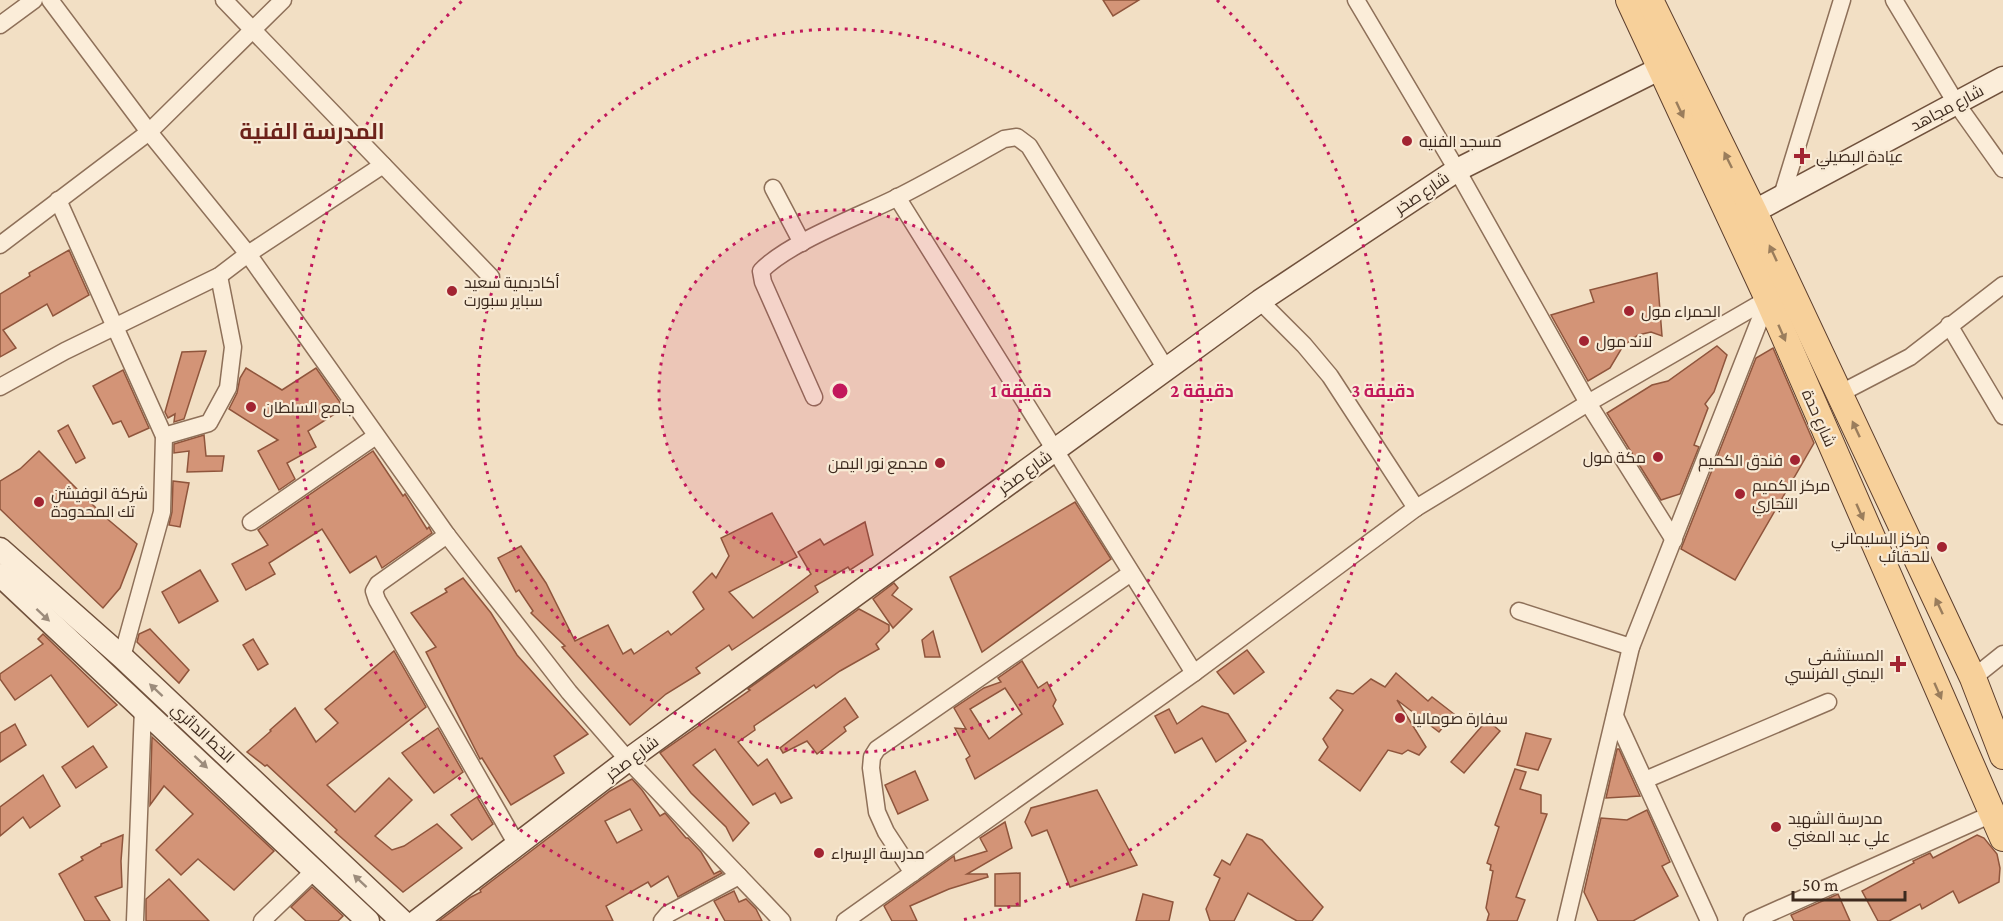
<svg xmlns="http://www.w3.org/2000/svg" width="2003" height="921" viewBox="0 0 2003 921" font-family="'Crimson Pro',Cairo,serif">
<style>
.building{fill:#d39477;stroke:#8f553c;stroke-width:1.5;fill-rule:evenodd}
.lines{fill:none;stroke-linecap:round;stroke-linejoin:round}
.street-casing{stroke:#8e7059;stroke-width:19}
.secondary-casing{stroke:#70513c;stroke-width:25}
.primary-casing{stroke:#5c3e2d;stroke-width:28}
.street{stroke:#fbedd9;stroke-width:16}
.secondary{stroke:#fbedd9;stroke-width:22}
.primary{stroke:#f7d09a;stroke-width:26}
.oneway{fill:#9a7d5c}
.oneway2{fill:#9c8c7c}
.ring{fill:none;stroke:#c2185b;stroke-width:3;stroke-dasharray:3 6}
.poi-dot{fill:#a22432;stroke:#f8ead5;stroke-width:2}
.labels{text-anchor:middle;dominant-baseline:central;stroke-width:4.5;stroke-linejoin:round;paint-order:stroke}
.street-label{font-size:16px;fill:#3d2a1e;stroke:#f8ead5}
.poi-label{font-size:16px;fill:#3d2a1e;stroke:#f8ead5;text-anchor:start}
.district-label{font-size:22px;font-weight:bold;fill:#6d221a;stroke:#f8ead5}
.centre{fill:#c2185b;stroke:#f8ead5;stroke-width:3}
.ring-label{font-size:18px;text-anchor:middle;font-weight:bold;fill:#c2185b;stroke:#f8ead5;stroke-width:4.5;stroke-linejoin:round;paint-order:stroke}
</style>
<rect width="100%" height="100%" fill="#f2dfc4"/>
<g class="building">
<path d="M1103 0H1139L1113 16Z"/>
<path d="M69 250 89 295 53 316 47 304 3 330 16 348 0 357V294L30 276 29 273Z"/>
<path d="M1657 273 1662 336 1651 332 1638 335 1623 346 1610 368 1588 381 1551 315 1594 302 1590 290Z"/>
<path d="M1717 346 1727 355 1714 392 1705 404 1708 408 1694 445 1699 447 1680 494 1661 500 1607 413 1652 385 1668 381Z"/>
<path d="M1773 348 1814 443 1735 580 1681 549 1756 358Z"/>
<path d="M206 351 184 419 174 422 175 414 168 418 165 412 182 352Z"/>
<path d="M246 368 282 390 316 368 344 408 308 431 316 447 287 463 295 479 279 490 258 451 278 440 229 409 237 393 240 378Z"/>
<path d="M123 370 149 428 129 437 121 421 113 424 93 386Z"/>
<path d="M68 425 85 458 76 463 58 431Z"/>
<path d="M204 435 206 456H224L222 471 187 472 189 451 174 453V444Z"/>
<path d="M39 451 105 517 137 544 120 588 103 608 0 509V481L20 469Z"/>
<path d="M373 451 403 496 405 494 427 529 429 527 432 533 382 568 376 556 350 573 322 529 269 563 275 574 246 590 232 564 268 545 258 530Z"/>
<path d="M173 481 189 483 180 527 169 525 172 512Z"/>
<path d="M1075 502 1111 559 982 652 950 577Z"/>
<path d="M772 513 797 557 729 592 753 618 811 574 798 552 820 539 824 545 865 522 873 555 850 570 848 567 815 586 818 592 732 650 729 645 696 668 700 673 666 694 630 725 562 647 565 646 531 613 533 611 519 590 516 592 498 558 521 546 546 583 575 641 608 625 623 654 631 649 634 654 668 631 671 635 704 609 693 592 712 573 716 578 729 556 721 538Z"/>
<path d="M200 570 218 601 179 623 162 592Z"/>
<path d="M463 578 491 613 517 655 588 734 554 756 564 773 511 805 482 758 480 759 426 652 436 647 411 613 447 592 445 589Z"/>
<path d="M894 583 898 588 892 595 912 609 893 628 873 599Z"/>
<path d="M859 609 889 625V631L876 644 879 649 840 671 816 688 814 685 754 726 755 730 738 742 758 766 767 759 792 798 781 803 775 793 753 805 715 749 693 765 749 823 733 841 726 827 691 793 660 753 750 690 748 689Z"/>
<path d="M150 629 189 670 179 683 137 642 139 634Z"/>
<path d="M933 631 940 657H925L922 640Z"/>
<path d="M43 634 117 705 88 727 51 675 15 700 0 679V674L43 644 38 639Z"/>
<path d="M253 639 268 664 258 670 243 645Z"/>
<path d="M1247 650 1264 672 1234 694 1217 672Z"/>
<path d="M394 651 426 707 327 785 355 812 389 778 412 800 375 836 392 850 404 846 437 824 462 848 403 892 335 832 337 830 267 765 265 766 247 752 271 731 270 730 295 708 316 742 338 723 325 709Z"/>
<path d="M1022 661 1038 688 1047 682 1056 700 1053 706 1063 724 975 779 966 759 970 756 955 728 966 729 954 708 984 688 1001 682 998 678ZM1005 688 1022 714 989 739 970 709Z"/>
<path d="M1396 673 1428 701 1432 697 1454 714 1439 732 1397 700 1426 747 1419 755 1408 750 1402 754 1388 750 1360 791 1319 760 1328 747 1323 739 1343 710 1330 698 1337 690 1353 694 1371 679 1385 687Z"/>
<path d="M845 698 858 717 844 727 846 731 817 754 807 741 783 753 780 748Z"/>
<path d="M1202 706 1228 714 1246 741 1216 762 1202 738 1175 753 1155 716 1169 709 1177 724Z"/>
<path d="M1487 720 1500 731 1464 773 1451 762Z"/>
<path d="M15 724 26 745 0 762V733Z"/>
<path d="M438 728 463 772 434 793 402 753Z"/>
<path d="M1526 733 1551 739 1538 770 1517 765Z"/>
<path d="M152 737 274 851 234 890 198 859 181 875 156 850 193 814 164 786 150 805Z"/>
<path d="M93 746 107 767 76 788 62 767Z"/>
<path d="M1617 749H1619L1640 796 1606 798Z"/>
<path d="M1515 769 1526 772 1520 789 1541 795V813L1547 814 1516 897 1525 900 1517 921H1487L1489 914 1486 908 1493 871 1490 870 1491 865 1487 863 1499 827 1495 825Z"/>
<path d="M915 771 928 800 898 814 885 785Z"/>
<path d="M43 775 60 806 30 828 23 817 0 836V807Z"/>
<path d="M632 779 642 790 660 816 665 813 686 838H688L701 852 714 874 720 871 722 873 678 897 668 876 651 887 648 882 606 906 613 921H439L471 897 481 892 480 890 610 791ZM630 809 642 830 617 843 605 821Z"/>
<path d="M1097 790 1137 865 1070 887 1047 830 1032 836 1025 822 1031 808Z"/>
<path d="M477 797 493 824 472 840 451 815Z"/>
<path d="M1647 810 1670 862 1662 866 1678 896 1633 921H1598L1584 892 1601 818 1627 820Z"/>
<path d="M1005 822 1012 848 967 874H987L988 877 949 889 910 906 917 921H892L884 906 954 856 955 861 987 851 980 838Z"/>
<path d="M1247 834 1262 840 1323 907 1312 921H1297L1248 893 1234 921H1210L1206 909 1220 878 1214 875 1222 860 1230 865Z"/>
<path d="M123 835 121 861 122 887 95 897 110 921H85L59 874 83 860 81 857 101 846V844Z"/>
<path d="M1977 835 1984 838 1997 854 2000 868 1999 882 1959 903 1953 891 1922 909 1920 904 1889 921H1878L1862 891 1914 863 1913 861 1930 853 1933 858Z"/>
<path d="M1020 873V906H995V874Z"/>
<path d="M169 879 209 921H146V899Z"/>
<path d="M312 887 343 916 338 921H306L291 907Z"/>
<path d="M734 891 739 902 746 899 756 909 762 921H725L714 901Z"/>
<path d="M1143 894 1173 902 1169 921H1136Z"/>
<path d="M1838 894 1850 921H1794L1791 915Z"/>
</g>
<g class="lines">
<defs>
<g id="street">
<path d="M50 0 149 132 248 254 447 535 569 692 628 760 782 921"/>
<path d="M224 0 491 277"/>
<path d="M1356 0 1457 170 1588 403 1674 540"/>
<path d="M1894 0 1956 103 2003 169"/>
<path d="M0 25 34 0"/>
<path d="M773 188 802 243"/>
<path d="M897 197 1194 673"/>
<path d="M1781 199 1842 0"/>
<path d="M58 200 164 436 162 512 122 657"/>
<path d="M0 245 149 132 283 0"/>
<path d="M1260 301 1304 345 1330 376 1416 508"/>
<path d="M1949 325 2003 416"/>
<path d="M0 387 65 351 219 276 248 254 383 165"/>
<path d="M1839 394 1910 357 2003 285"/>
<path d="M814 397 763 282 761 271C788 243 857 217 894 199 932 180 968 159 1004 139L1017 137 1029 146 1166 369"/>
<path d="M164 436 209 423 228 388 233 347 219 276"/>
<path d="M251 522 376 436"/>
<path d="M447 535 378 584 374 591 377 600 517 845"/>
<path d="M1519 611 1631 647"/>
<path d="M1973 678 2003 654"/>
<path d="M1615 716 1709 921"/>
<path d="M1645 780 1828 702"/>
<path d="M913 873 886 832 877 812 871 768 872 757 877 749 1131 573"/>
<path d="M135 921 143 708"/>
<path d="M262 921 315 870"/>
<path d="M662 921 668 914 739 876"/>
<path d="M845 921 1194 673 1416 508 1588 403 1768 299"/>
<path d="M1566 921 1631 647 1768 299"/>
<path d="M1752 921 1992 814"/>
</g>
<g id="secondary">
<path d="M1740 219 2003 78"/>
<path d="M0 549 122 657 402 921"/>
<path d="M0 575 368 921"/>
<path d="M417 921 628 760 1260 301 1457 170 1661 68"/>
</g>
<g id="primary">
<path d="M1629 0 1768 299 2003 838"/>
<path d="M1650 0 1754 212 1973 678 2003 756"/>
</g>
</defs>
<use href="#street" class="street-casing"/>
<use href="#secondary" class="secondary-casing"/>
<use href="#primary" class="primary-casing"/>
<use href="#street" class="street"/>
<use href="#secondary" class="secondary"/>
<use href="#primary" class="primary"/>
</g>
<defs><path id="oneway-solid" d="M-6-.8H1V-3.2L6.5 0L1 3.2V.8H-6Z" transform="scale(1.5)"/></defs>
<g class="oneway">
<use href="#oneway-solid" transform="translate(1680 110) rotate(65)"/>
<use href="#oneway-solid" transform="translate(1728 160) rotate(-116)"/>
<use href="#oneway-solid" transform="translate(1773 253) rotate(-115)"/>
<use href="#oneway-solid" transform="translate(1782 333) rotate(66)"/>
<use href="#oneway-solid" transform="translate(1856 429) rotate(-115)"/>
<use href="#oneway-solid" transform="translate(1860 512) rotate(66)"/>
<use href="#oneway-solid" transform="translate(1939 606) rotate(-115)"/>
<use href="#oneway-solid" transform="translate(1938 691) rotate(66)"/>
</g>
<g class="oneway2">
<use href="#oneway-solid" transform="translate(43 615) rotate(43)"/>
<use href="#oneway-solid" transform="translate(156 690) rotate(-137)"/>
<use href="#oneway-solid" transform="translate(201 762) rotate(43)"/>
<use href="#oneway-solid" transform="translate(360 881) rotate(-137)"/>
</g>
<circle cx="840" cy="391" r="181" fill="#c2185b" fill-opacity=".12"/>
<g class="ring">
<circle cx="840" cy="391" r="181"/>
<circle cx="840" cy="391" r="362"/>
<path d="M718 920A543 543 0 0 1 463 0M1217 0A543 543 0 0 1 962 920"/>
</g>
<g class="poi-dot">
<circle cx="1407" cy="141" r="6"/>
<path d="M1799 147h6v6h6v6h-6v6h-6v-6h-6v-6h6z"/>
<circle cx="452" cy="291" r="6"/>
<circle cx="1629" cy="311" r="6"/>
<circle cx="1584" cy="341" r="6"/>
<circle cx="251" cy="407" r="6"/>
<circle cx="1658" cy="457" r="6"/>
<circle cx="1795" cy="460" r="6"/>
<circle cx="940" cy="463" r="6"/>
<circle cx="1740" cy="494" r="6"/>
<circle cx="39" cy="502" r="6"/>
<circle cx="1942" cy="547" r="6"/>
<path d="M1895 655h6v6h6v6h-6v6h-6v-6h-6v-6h6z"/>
<circle cx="1400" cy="718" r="6"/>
<circle cx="1776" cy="827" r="6"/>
<circle cx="819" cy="853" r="6"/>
</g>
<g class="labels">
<g class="street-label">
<text transform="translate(1947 108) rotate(-28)">شارع مجاهد</text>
<text transform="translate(1422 193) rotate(-34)">شارع صخر</text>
<text transform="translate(1819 418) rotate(66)">شارع حدة</text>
<text transform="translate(1025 472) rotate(-36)">شارع صخر</text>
<text transform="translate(203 733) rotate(43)">الخط الدائري</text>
<text transform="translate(632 758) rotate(-37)">شارع صخر</text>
</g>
<g class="poi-label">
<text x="1419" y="141">مسجد الفنيه</text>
<text x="1816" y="156">عيادة البصيلي</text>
<text x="464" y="282">أكاديمية سعيد<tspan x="464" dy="18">سباير سبورت</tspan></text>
<text x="1641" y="311">الحمراء مول</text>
<text x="1596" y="341">لاند مول</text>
<text x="263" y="407">جامع السلطان</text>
<text x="1646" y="457" text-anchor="end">مكة مول</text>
<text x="1783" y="460" text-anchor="end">فندق الكميم</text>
<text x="928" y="463" text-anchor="end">مجمع نور اليمن</text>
<text x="1752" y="485">مركز الكميم<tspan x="1752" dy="18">التجاري</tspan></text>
<text x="51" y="493">شركة انوفيشن<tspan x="51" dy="18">تك المحدودة</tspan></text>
<text x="1930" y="538" text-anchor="end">مركز السليماني<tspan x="1930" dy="18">للحقائب</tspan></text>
<text x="1884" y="655" text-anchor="end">المستشفى<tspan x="1884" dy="18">اليمني الفرنسي</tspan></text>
<text x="1412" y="718">سفارة صوماليا</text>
<text x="1788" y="818">مدرسة الشهيد<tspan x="1788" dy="18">علي عبد المغني</tspan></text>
<text x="831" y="853">مدرسة الإسراء</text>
</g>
<g class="district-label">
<text x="312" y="131">المدرسة الفنية</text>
</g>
</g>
<circle cx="840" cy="391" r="9" class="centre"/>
<g class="ring-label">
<text x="1021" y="397">1 دقيقة</text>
<text x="1202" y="397">2 دقيقة</text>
<text x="1383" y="397">3 دقيقة</text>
</g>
<path d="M1793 891v9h112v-9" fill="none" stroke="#3d2a1e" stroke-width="3"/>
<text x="1802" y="891" font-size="18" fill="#3d2a1e" stroke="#f8ead5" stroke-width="4.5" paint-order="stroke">50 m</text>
</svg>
